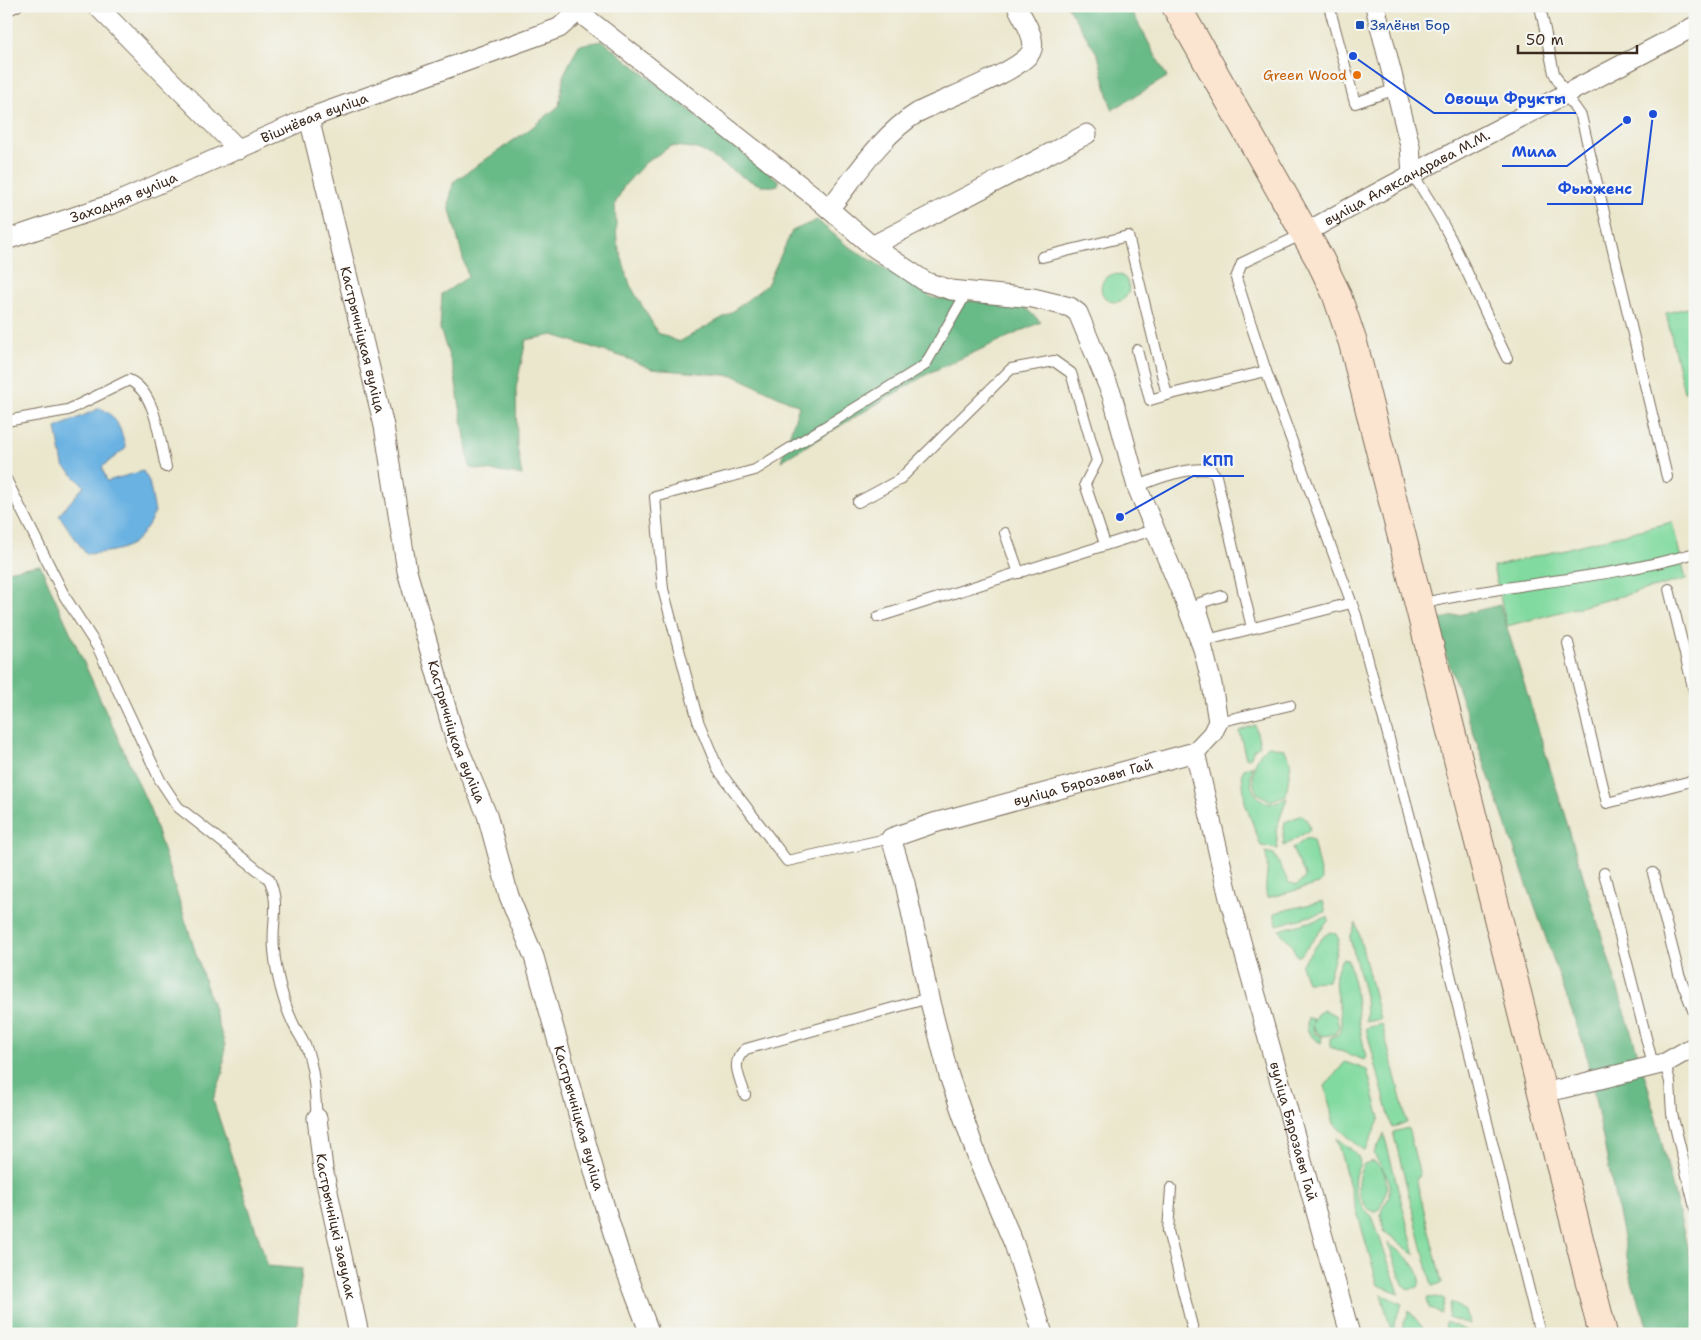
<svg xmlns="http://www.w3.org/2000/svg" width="1701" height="1340" viewBox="0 0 1701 1340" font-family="'Shantell Sans',sans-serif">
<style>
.green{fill:#81da9f;stroke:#5e825e}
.forest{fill:#68ba86;stroke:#527252}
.water{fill:#6bb2e2;stroke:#536e80}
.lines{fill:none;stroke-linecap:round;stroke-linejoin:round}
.service-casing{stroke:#796c5b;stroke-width:12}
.minor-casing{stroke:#796c5b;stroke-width:21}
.secondary-casing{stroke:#796c5b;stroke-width:30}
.service{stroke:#fff;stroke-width:10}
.minor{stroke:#fff;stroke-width:19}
.secondary{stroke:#fce5d0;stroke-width:28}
.transit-dot{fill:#1a4fb4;stroke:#f6f6f2;stroke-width:2}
.food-dot{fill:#e8710a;stroke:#f6f6f2;stroke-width:2}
.labels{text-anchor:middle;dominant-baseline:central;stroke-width:4.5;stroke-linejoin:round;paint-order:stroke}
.transit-label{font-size:14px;fill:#164399;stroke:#f6f6f2;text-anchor:start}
.food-label{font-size:14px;fill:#c56008;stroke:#f6f6f2;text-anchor:end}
.street-label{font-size:14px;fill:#3b2a1e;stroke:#f6f6f2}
.leader{fill:none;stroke:#1d4ed8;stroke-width:2}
.callout-dot{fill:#1d4ed8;stroke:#f6f6f2;stroke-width:2}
.callout-label{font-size:15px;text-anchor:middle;font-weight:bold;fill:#1d4ed8;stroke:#f6f6f2;stroke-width:4.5;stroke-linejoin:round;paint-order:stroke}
</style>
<rect width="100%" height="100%" fill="#f6f6f2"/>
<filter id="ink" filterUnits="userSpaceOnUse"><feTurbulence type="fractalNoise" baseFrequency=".02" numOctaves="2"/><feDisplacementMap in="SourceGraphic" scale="10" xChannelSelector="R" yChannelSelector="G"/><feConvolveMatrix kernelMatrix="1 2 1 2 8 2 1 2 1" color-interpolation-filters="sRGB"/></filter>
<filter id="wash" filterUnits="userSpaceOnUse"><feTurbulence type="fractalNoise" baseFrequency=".0096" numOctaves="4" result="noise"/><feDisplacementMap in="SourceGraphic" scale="20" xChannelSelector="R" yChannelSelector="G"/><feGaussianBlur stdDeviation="1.12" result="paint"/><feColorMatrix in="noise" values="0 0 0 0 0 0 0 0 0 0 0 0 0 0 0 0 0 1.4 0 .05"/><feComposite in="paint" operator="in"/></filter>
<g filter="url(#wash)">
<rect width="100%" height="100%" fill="#ebe7cd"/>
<g class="green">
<circle cx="1115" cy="288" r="14"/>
<path d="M1695 306V389L1684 392 1666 313Z"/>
<path d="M1672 522 1686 579 1507 626 1493 567Z"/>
<path d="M1255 725 1260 745 1253 750 1251 757 1246 758 1239 731Z"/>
<path d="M1269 746 1284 749 1291 761 1286 795 1271 801 1257 793C1249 778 1254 754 1269 746Z"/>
<path d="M1253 765C1248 784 1251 796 1270 804L1287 798 1276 830 1278 849 1261 846 1245 803 1242 773 1244 769Z"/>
<path d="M1302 815 1308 822 1310 830 1284 846 1283 834 1285 822Z"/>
<path d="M1307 838 1313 840 1322 881 1319 884 1267 898C1263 882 1271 869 1265 852L1274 854 1289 883 1297 885 1304 879 1305 875 1292 849Z"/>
<path d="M1323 901 1326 912 1277 925 1274 913Z"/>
<path d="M1328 917 1329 920 1300 956H1297L1291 944 1279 930Z"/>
<path d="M1356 923 1380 1019 1366 1022 1365 996 1350 938Z"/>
<path d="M1330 932 1336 934 1339 940 1328 981 1307 982 1301 965 1324 936Z"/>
<path d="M1343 958 1348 960 1355 987 1359 1024 1366 1057 1364 1060 1330 1047V1038L1338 1034C1350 1016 1323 985 1343 958Z"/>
<path d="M1324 1010 1336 1015 1339 1027 1335 1034 1323 1036 1316 1032 1312 1025 1314 1033 1322 1037 1321 1043C1309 1036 1305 1031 1308 1018L1313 1019V1023L1317 1014Z"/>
<path d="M1382 1024 1407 1123 1392 1127 1366 1028Z"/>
<path d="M1345 1062 1367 1070 1380 1118 1366 1149 1363 1150 1334 1124 1325 1086Z"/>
<path d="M1408 1128 1420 1176 1416 1178 1442 1283 1432 1286 1393 1132Z"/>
<path d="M1384 1134 1415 1255 1384 1231 1381 1214 1389 1197V1180L1374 1154Z"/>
<path d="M1336 1138C1343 1144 1356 1151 1359 1159 1361 1164 1359 1166 1357 1170 1350 1188 1358 1205 1372 1216L1399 1293 1378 1285Z"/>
<path d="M1373 1161C1391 1172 1388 1191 1381 1208L1373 1212C1356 1201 1354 1181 1364 1164Z"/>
<path d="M1388 1243C1401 1253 1426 1268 1418 1287L1407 1289 1403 1284Z"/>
<path d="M1381 1294 1402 1304 1394 1322V1334H1392Z"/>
<path d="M1437 1297 1445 1300 1441 1314 1429 1308 1427 1298Z"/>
<path d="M1451 1302 1465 1311 1470 1325 1448 1317Z"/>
<path d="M1409 1311 1428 1334H1403L1404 1323Z"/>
<path d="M1446 1322 1472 1333V1334H1445Z"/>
</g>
<g class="forest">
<path d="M1067 6H1129L1167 77 1112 110 1098 55Z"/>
<path d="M603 41 779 181 778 185C755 193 723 161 702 151 693 147 681 147 671 146L645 163 624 186 615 204 617 242 630 285 658 333 679 342 729 314 767 285 792 231 817 220 845 244 933 298 1022 305 1041 322 929 373 781 461 799 406 735 376 652 369 626 358 553 335 526 340 516 388 517 446 522 475 470 468 454 371 440 329 442 294 468 277 449 206 453 182 530 129 559 106 564 74 579 45Z"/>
<path d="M40 565 150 809 225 1045 223 1073 213 1100 268 1266 302 1269 296 1334H6V571Z"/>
<path d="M1500 605 1649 1090 1695 1279V1334H1650L1632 1282 1585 1049 1434 621Z"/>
</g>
<path class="water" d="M100 408C117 415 121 430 126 448L102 467 107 481 143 471 149 481 155 512C137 549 125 551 86 554L59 515 84 486 63 465 56 428Z"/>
</g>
<g filter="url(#ink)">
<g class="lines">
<defs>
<g id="service">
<path d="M1329 6 1355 103 1396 89"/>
<path d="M1540 6 1554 73 1566 95 1581 116 1667 477"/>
<path d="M6 11 17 6"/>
<path d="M1412 174C1452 230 1477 297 1507 358"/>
<path d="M1303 234 1242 263 1236 278 1266 371 1356 615 1424 870 1540 1334"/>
<path d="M1042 257 1128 236 1167 395 1266 371"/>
<path d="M1137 350 1150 400 1167 395"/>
<path d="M6 421 68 410 129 380C157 393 159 440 166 467"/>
<path d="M6 479 65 597 98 648 160 780 178 807 269 879C281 905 271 923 274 950 276 973 283 1002 293 1023 297 1032 304 1041 307 1050 315 1072 315 1096 317 1118"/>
<path d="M1137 487C1156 478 1191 466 1211 470L1216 476 1252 628"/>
<path d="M858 502 899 480 1011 369 1054 361 1071 373 1097 461 1085 484 1105 544"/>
<path d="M1005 533 1019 573"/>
<path d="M1669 589 1695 695"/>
<path d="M1222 596 1200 603 1211 639 1351 603"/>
<path d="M1420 604C1511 582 1606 580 1695 553"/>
<path d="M878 617 1156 529"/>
<path d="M1568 643 1607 803 1695 780"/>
<path d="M1218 722 1290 705"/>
<path d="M891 838 787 861 719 771 698 721 663 589 655 497 755 470 925 365 967 292"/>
<path d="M1604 873 1653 1065"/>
<path d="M1653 873 1679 974 1695 1015"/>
<path d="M1665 1063 1670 1082 1672 1114 1695 1208"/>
<path d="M745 1095C740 1077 729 1062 746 1049L929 998"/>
<path d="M1171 1188 1168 1231 1194 1334"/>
</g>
<g id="minor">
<path d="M97 6 239 150"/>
<path d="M571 6 815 197 872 246 926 282 951 290 1033 298 1070 307 1078 313 1112 395 1137 487 1183 596 1203 649 1212 684 1218 722 1212 734 1195 752"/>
<path d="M1375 6 1410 146 1412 174"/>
<path id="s1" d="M309 118 384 426 407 571 456 742 487 815 509 896 534 957 598 1185 619 1252 650 1334"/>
<path d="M829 209C855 177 881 135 917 113 940 100 1020 72 1031 52 1038 39 1022 18 1017 6"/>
<path id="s2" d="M1305 233C1433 160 1565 96 1695 26"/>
<path id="s3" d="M6 240 115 203 309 118 559 28 584 6"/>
<path d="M872 246 1087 134"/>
<path id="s4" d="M1195 752 1229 898 1350 1334"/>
<path d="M1544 1093 1665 1063 1695 1046"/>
<path id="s5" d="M317 1118 323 1169 359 1334"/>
<path id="s6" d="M1043 1334 1014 1244 980 1165 949 1076 929 998 905 883 891 838 934 823 1195 752"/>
</g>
<path id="secondary" d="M1176 6 1320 260 1336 293 1353 343 1603 1334"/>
</defs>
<use href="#service" class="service-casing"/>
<use href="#minor" class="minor-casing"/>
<use href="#secondary" class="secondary-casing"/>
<use href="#service" class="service"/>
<use href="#minor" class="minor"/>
<use href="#secondary" class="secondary"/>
</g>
</g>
<rect class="transit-dot" x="1355" y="20" width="10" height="10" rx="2.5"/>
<circle class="food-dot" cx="1357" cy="75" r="5"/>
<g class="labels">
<g class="transit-label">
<text x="1370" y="25">Зялёны Бор</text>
</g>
<g class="food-label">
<text x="1347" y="75">Green Wood</text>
</g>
<g class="street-label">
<text stroke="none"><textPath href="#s3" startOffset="332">Вішнёвая вуліца</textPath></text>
<text stroke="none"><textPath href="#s2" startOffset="116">вуліца Аляксандрава М.М.</textPath></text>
<text stroke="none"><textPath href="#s3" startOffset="125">Заходняя вуліца</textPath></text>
<text stroke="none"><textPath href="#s1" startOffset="228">Кастрычніцкая вуліца</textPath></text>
<text stroke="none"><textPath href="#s1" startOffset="632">Кастрычніцкая вуліца</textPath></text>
<text stroke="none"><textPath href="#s6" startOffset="720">вуліца Бярозавы Гай</textPath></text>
<text stroke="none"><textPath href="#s1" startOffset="1038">Кастрычніцкая вуліца</textPath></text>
<text stroke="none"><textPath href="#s4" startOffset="392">вуліца Бярозавы Гай</textPath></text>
<text stroke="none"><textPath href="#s5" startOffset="110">Кастрычніцкі завулак</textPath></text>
</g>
</g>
<path class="leader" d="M1353 56L1434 113H1576M1627 120L1567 166H1502M1653 114L1642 204H1547M1120 517L1193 476H1244"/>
<g class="callout-dot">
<circle cx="1353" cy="56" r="5"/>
<circle cx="1627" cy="120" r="5"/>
<circle cx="1653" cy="114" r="5"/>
<circle cx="1120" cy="517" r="5"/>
</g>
<g class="callout-label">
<text x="1505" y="104">Овощи Фрукты</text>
<text x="1534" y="157">Мила</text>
<text x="1595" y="194">Фьюженс</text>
<text x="1218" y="466">КПП</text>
</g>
<rect width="1701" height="1340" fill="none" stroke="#f6f6f2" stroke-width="25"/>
<path d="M1518 45v8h119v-8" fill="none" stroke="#3b2a1e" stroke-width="2.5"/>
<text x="1526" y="45" font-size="15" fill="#3b2a1e" stroke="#f6f6f2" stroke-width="4" paint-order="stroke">50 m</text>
</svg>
